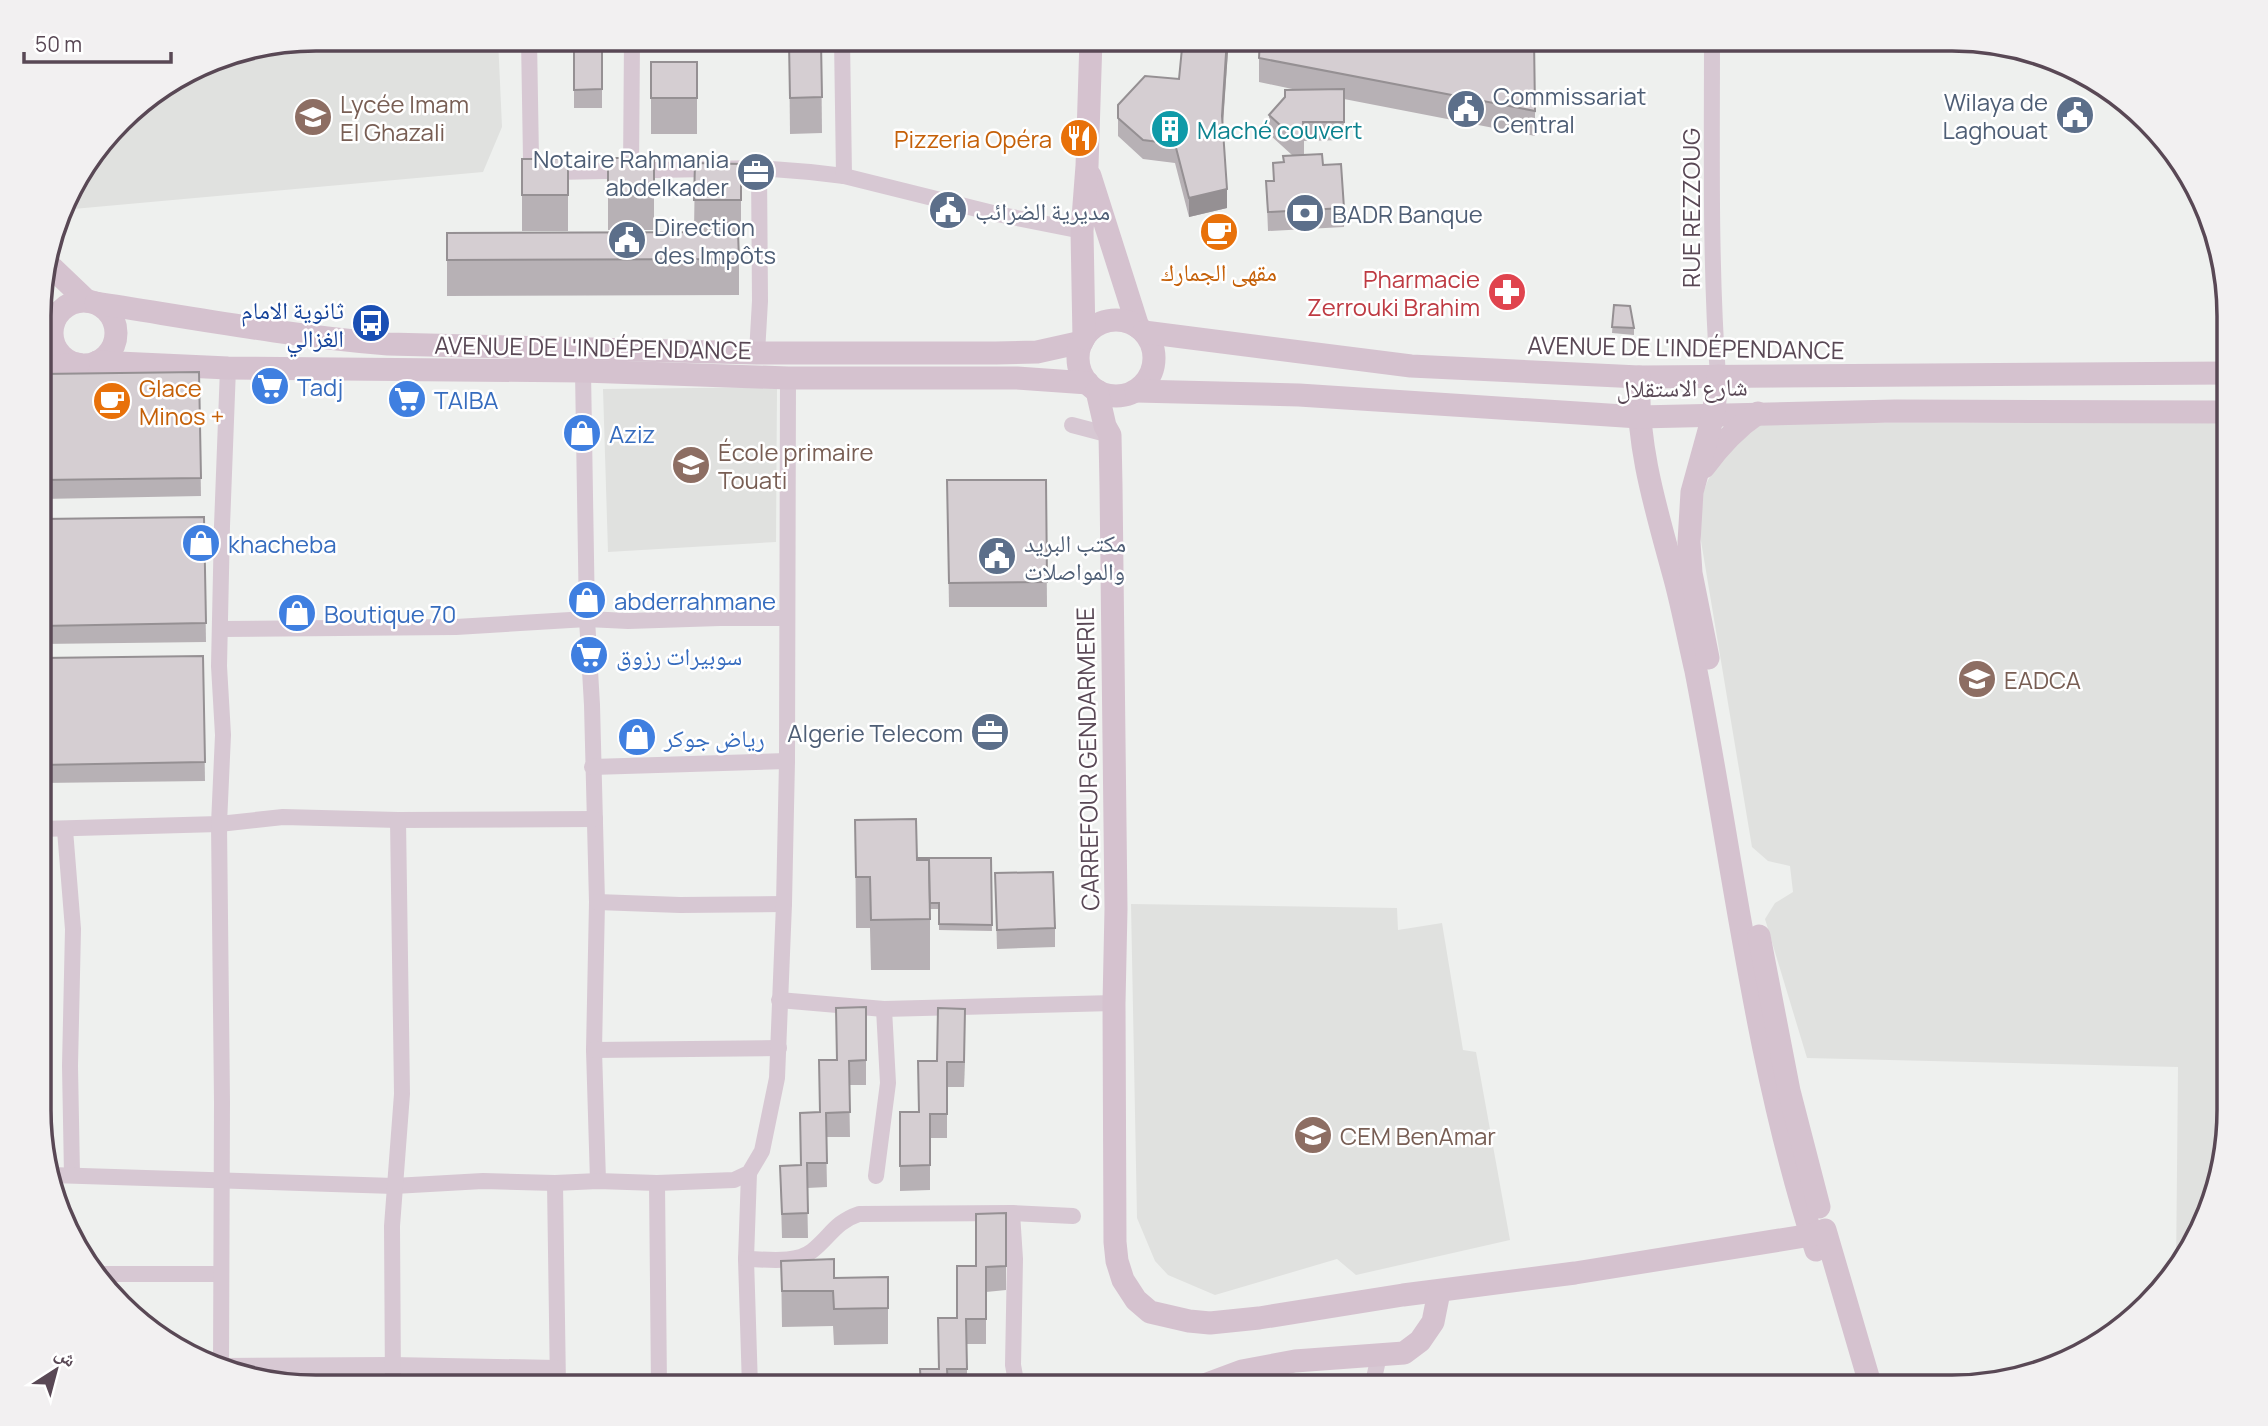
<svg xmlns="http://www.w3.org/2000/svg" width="2268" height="1426" viewBox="0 0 2268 1426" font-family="Manrope,'Noto Naskh Arabic',sans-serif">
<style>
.education{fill:#e0e1df}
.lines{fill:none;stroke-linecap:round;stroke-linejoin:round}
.street{stroke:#d7c8d3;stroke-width:16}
.secondary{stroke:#d5c2cf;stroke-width:23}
.wall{fill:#b7b1b5}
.shaded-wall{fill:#959093}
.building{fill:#d5ced2;stroke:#959093;stroke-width:2}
.labels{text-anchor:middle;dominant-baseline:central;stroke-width:5;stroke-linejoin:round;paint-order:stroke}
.service-label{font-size:24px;fill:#4e5e75;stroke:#fff;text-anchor:start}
.education-label{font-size:24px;fill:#785e54;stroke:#fff;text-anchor:start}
.culture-label{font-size:24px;fill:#0d838f;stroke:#fff;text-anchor:start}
.food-label{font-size:24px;fill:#c56008;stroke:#fff;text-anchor:end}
.street-label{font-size:24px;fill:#594855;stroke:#fff}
.health-label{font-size:24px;fill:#be3a42;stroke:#fff;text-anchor:end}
.transit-label{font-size:24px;fill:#164399;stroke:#fff;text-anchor:end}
.shop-label{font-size:24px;fill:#366cbe;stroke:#fff;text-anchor:start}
.rim{fill:none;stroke:#594855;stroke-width:3.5}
</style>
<rect width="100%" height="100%" fill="#eef0ee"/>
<g class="education">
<path d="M316 39H498L502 127 483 172 62 210 67 193 133 108 210 59Z"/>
<path d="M777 387 776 542 608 552 603 389Z"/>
<path d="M1763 423H2229V1128L2215 1199 2183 1264 2176 1270 2178 1067 1807 1058 1765 919 1775 903 1793 892 1790 866 1768 861 1752 847 1696 511 1708 480 1723 455Z"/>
<path d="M1131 904 1397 908 1398 930 1442 923 1463 1050 1476 1052 1510 1240 1356 1275 1337 1259 1215 1295 1168 1275 1155 1261 1137 1218Z"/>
</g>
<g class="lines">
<g class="street">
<path d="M529 39 531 159 540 168 554 172 759 168 810 172 844 176 997 214 1082 231"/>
<path d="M842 39 844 176"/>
<path d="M1712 39C1712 151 1710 264 1718 376"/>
<path d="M632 41 716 42"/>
<path d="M631 170 632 39"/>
<path d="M757 353 760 301 759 168"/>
<path d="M583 371 587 619 592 705 597 902 594 1050 598 1181"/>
<path d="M1072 425 1110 435"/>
<path d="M221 629 456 627 587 619 628 621 720 618H786"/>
<path d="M592 767 787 761"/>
<path d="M41 829 219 824 283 817 398 820 595 819"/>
<path d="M65 830 73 929 70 1066 72 1175"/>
<path d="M597 902 680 905 784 904"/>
<path d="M779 1000 884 1009 1114 1003"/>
<path d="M594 1050 779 1048"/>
<path d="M749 1173 746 1259 750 1387"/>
<path d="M51 1175 394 1186 483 1181 555 1183 598 1181 657 1183"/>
<path d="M876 1176 888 1083 884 1009"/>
<path d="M555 1183 558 1387"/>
<path d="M1012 1213 1015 1259 1013 1365 1017 1387"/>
<path d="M746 1259C766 1259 795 1264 812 1251 830 1237 835 1222 859 1214L1012 1213 1073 1216"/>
<path d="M99 1274H221"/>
<path d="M221 1366 392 1365 557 1368"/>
<path d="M221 1368 222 1102 219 824 223 735 219 666 222 526 228 368"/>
<path d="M393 1387 392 1226 402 1094 398 820"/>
<path d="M659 1387 657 1183 734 1180 749 1173 762 1151 777 1078 784 904 787 761 788 378"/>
<path d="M1372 1387 1379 1356"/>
</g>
<g class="secondary">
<path d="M1090 176 1138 327"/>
<path d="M46 262 87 301"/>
<circle cx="84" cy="333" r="32"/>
<path d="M96 303C193 318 290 336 388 344L757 353H996L1037 352 1082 342"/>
<circle cx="1116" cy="358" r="38"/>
<path d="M1144 332 1411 366 1639 377 2229 373"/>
<path d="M1084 338 1082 231 1087 166 1091 39"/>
<path d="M97 362 228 368 583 371 788 378H1017L1088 383"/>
<path d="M41 368 78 364"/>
<path d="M1639 377C1636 447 1657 512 1675 579 1683 609 1689 641 1696 671 1734 865 1755 1062 1816 1250"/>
<path d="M1097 391 1105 426 1110 435 1111 486 1116 909 1114 1003 1115 1242 1117 1261 1123 1280 1136 1300 1150 1312 1189 1321 1210 1323 1259 1318 1403 1295 1575 1273 1811 1235 1825 1230 1871 1387"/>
<path d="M1136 391 1299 395 1639 417 1895 411 2229 412"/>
<path d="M1704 467C1720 445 1736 428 1758 413"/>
<path d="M1708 658 1691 573 1689 542 1692 492 1713 416 1718 376"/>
<path d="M1759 936 1789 1091 1819 1207"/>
<path d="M1199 1387 1242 1371 1295 1361 1404 1353 1420 1341 1433 1322 1439 1292"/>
</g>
</g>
<g class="wall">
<rect x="574" y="38" width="28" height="70"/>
<path d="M789 38H821L822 133 790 134Z"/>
<path d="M1228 51 1223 125 1227 208 1189 217 1175 163 1143 159 1118 136V105L1179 79Z"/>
<path d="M1259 58 1535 111V136L1344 99V140L1304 141V155H1292L1269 134V115L1297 90 1259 82Z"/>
<rect x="651" y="62" width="46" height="72"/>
<path d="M1283 156 1323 165 1344 208V227L1268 231 1266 181H1273V163L1283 162Z"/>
<rect x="608" y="158" width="46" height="72"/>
<rect x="522" y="159" width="46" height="72"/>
<path d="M695 163 741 164V236H739V295L447 296V233L694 232Z"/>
<path d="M1614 305 1634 328V335L1612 333Z"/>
<path d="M199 372 201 496 41 499V374Z"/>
<path d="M947 480H1046L1047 607H949Z"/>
<path d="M204 517 206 642 41 644V519Z"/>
<path d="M203 656 205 781 41 783V658Z"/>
<path d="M855 820 917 860 991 858 992 931 939 930V909H930V970H871L870 928H856Z"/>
<path d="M995 873 1055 928V947L997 949Z"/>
<path d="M866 1007V1085H849L850 1137H826L827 1187 807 1188 808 1238H782L780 1166 801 1165 837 1060Z"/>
<path d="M965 1033 964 1087H947V1138H930V1190L900 1191V1112H919L937 1061Z"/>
<path d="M1006 1213V1290L986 1292V1344H967V1387H920V1369H938L976 1266Z"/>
<path d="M781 1261 834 1278 888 1308V1344L834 1345 833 1326 782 1327Z"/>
</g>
<g class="shaded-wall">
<path d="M1228 38V51L1222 135V116Z"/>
<path d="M1227 189V208L1189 217V198Z"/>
<path d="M965 1009V1033L964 1087V1062Z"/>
</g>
<g class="building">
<path d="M574 38H602V89L574 90Z"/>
<path d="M1183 38H1227L1222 116 1227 189 1189 198 1175 144 1143 140 1118 118V105L1145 76 1179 79Z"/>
<path d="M1260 38H1534L1535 111 1259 58Z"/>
<path d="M821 42 822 97 790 98 789 43Z"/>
<rect x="651" y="62" width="46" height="36"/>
<path d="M1344 89V122H1303L1304 136H1292L1269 115 1285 97V90Z"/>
<path d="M1322 154 1323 165 1341 164 1344 208 1268 212 1266 181H1274L1273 163 1284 162 1283 156Z"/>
<rect x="608" y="158" width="46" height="37"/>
<rect x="522" y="159" width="46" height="36"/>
<path d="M695 163 741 164V200H694Z"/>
<path d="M738 232 739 259 447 260V233Z"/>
<path d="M1614 305 1630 306 1634 328 1612 327Z"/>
<path d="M199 372 201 478 41 480V374Z"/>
<path d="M947 480H1046L1047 582 949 583Z"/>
<path d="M204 517 206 623 41 626V519Z"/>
<path d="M203 656 205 762 41 765V658Z"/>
<path d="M916 819 917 860H929L930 919 871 920 870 877H856L855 820Z"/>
<path d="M918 858H991L992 925 939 924V903H930L929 860H918Z"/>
<path d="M1053 872 1055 928 997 930 995 873Z"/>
<path d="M866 1007V1060L849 1061 850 1112 826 1113 827 1163H807L808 1213 782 1214 780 1166 801 1165 800 1113 820 1112 819 1060H837L836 1008Z"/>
<path d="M938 1008 965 1009 964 1062H947V1114H930V1165L900 1166V1112H919L918 1061H937Z"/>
<path d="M1006 1213V1266L986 1267V1319H966L967 1369H947L948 1387H921L920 1369H939L938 1318H957V1266H976V1214Z"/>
<path d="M834 1259V1278L888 1277V1308L834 1309 833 1291H782L781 1261Z"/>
</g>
<defs>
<symbol id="civic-disc" viewBox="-11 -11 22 22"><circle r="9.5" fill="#5c6f8a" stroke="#fff"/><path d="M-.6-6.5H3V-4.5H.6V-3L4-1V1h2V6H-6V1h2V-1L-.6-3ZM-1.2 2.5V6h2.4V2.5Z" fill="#fff"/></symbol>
<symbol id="school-disc" viewBox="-11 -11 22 22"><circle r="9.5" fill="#8d6e63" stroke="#fff"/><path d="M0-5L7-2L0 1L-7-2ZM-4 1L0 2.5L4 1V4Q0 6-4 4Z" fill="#fff"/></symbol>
<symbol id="building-disc" viewBox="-11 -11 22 22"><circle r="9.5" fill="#0f9aa8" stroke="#fff"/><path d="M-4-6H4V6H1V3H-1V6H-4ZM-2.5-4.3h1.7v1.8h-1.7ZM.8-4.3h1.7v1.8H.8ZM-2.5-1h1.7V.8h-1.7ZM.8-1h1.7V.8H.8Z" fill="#fff"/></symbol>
<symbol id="restaurant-disc" viewBox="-11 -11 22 22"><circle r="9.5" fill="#e8710a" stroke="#fff"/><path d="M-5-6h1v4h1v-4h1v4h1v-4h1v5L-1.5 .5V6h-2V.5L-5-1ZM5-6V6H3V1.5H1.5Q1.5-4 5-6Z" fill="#fff"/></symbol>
<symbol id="office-disc" viewBox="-11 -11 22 22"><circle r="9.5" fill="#5c6f8a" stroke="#fff"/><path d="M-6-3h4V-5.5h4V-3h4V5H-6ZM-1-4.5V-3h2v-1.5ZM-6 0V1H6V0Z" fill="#fff"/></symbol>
<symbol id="bank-disc" viewBox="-11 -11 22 22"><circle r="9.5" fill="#5c6f8a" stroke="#fff"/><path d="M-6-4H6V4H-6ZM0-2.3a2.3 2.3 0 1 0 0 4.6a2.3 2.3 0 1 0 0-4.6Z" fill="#fff"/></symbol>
<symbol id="cafe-disc" viewBox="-11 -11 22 22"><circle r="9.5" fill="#e8710a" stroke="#fff"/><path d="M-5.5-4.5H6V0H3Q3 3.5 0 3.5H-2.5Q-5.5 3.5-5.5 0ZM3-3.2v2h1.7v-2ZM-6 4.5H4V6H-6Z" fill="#fff"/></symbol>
<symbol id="pharmacy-disc" viewBox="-11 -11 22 22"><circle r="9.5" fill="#e0444e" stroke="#fff"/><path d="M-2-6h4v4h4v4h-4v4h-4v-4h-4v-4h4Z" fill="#fff"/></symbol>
<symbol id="bus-disc" viewBox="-11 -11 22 22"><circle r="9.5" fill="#1a4fb4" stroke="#fff"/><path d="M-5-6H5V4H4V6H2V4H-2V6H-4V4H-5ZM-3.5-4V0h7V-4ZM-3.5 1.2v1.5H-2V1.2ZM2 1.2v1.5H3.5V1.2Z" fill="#fff"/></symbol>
<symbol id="supermarket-disc" viewBox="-11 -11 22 22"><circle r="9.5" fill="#3f7fe0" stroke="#fff"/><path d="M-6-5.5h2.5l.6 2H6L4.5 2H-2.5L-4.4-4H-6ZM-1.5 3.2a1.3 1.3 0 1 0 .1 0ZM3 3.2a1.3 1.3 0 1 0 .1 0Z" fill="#fff"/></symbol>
<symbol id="shop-disc" viewBox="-11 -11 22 22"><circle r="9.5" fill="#3f7fe0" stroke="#fff"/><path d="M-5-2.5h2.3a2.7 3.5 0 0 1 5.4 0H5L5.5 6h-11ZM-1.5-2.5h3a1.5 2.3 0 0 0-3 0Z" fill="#fff"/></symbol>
<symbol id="university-disc" viewBox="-11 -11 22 22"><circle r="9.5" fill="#8d6e63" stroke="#fff"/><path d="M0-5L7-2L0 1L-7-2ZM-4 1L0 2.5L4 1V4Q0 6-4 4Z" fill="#fff"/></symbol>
</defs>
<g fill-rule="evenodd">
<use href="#civic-disc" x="1444" y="87" width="44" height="44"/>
<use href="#civic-disc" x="2053" y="93" width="44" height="44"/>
<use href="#school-disc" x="291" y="95" width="44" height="44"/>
<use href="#building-disc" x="1148" y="107" width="44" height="44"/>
<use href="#restaurant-disc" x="1057" y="116" width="44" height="44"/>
<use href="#office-disc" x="734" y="150" width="44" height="44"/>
<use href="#civic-disc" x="926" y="188" width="44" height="44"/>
<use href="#bank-disc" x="1283" y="191" width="44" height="44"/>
<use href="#cafe-disc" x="1197" y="210" width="44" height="44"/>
<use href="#civic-disc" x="605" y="218" width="44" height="44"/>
<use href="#pharmacy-disc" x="1485" y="270" width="44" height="44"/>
<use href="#bus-disc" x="349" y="301" width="44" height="44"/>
<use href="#supermarket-disc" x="248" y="364" width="44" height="44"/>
<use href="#supermarket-disc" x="385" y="377" width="44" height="44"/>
<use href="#cafe-disc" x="90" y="379" width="44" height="44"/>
<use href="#shop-disc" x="560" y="411" width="44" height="44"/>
<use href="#school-disc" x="669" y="443" width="44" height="44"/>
<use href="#shop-disc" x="179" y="521" width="44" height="44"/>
<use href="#civic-disc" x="975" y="534" width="44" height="44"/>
<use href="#shop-disc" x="565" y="578" width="44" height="44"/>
<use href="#shop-disc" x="275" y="591" width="44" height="44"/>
<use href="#supermarket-disc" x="567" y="633" width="44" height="44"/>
<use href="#university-disc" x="1955" y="657" width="44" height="44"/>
<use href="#office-disc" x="968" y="710" width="44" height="44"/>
<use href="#shop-disc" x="615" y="715" width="44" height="44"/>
<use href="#school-disc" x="1291" y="1113" width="44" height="44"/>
</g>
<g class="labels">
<g class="service-label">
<text x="1493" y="95">Commissariat<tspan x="1493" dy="28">Central</tspan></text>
<text x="2048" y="101" text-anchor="end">Wilaya de<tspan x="2048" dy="28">Laghouat</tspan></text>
<text x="729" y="158" text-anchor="end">Notaire Rahmania<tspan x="729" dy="28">abdelkader</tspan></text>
<text x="975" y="210">مديرية الضرائب</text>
<text x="1332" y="213">BADR Banque</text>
<text x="654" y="226">Direction<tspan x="654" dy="28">des Impôts</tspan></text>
<text x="1024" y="542">مكتب البريد<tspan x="1024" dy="28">والمواصلات</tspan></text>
<text x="963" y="732" text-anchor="end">Algerie Telecom</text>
</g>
<g class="education-label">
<text x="340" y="103">Lycée Imam<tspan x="340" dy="28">El Ghazali</tspan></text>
<text x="718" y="451">École primaire<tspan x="718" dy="28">Touati</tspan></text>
<text x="2004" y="679">EADCA</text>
<text x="1340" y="1135">CEM BenAmar</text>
</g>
<g class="culture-label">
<text x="1197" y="129">Maché couvert</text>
</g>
<g class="food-label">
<text x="1052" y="138">Pizzeria Opéra</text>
<text x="1219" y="271" text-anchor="middle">مقهى الجمارك</text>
<text x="139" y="387" text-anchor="start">Glace<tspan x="139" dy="28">Minos +</tspan></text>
</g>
<g class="street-label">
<text transform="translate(1690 208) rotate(-90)">RUE REZZOUG</text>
<text transform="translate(593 347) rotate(1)">AVENUE DE L'INDÉPENDANCE</text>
<text transform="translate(1686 347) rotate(1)">AVENUE DE L'INDÉPENDANCE</text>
<text transform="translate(1682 387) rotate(-1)">شارع الاستقلال</text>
<text transform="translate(1087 759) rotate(-91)">CARREFOUR GENDARMERIE</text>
</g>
<g class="health-label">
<text x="1480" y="278">Pharmacie<tspan x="1480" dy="28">Zerrouki Brahim</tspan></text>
</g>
<g class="transit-label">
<text x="344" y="309">ثانوية الامام<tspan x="344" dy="28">الغزالي</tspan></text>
</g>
<g class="shop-label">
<text x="297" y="386">Tadj</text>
<text x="434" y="399">TAIBA</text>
<text x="609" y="433">Aziz</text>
<text x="228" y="543">khacheba</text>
<text x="614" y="600">abderrahmane</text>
<text x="324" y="613">Boutique 70</text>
<text x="616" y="655">سوبيرات رزوق</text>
<text x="664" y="737">رياض جوكر</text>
</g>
</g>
<path d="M0 0H2268V1426H0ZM316 51H1952A265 265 0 0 1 2217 316V1110A265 265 0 0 1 1952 1375H316A265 265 0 0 1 51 1110V316A265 265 0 0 1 316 51Z" fill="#f2f0f1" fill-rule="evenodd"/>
<path class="rim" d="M316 51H1952A265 265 0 0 1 2217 316V1110A265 265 0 0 1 1952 1375H316A265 265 0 0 1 51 1110V316A265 265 0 0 1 316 51Z"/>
<g transform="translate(56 1370) rotate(36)" stroke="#ffffff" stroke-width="5" paint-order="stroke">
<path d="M0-5L12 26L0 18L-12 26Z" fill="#594855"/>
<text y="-10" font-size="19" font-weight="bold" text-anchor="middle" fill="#594855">ش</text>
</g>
<path d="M24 52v10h147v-10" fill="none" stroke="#594855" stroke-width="3.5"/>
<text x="35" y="52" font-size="21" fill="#594855" stroke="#ffffff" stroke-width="5" paint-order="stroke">50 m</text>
</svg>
